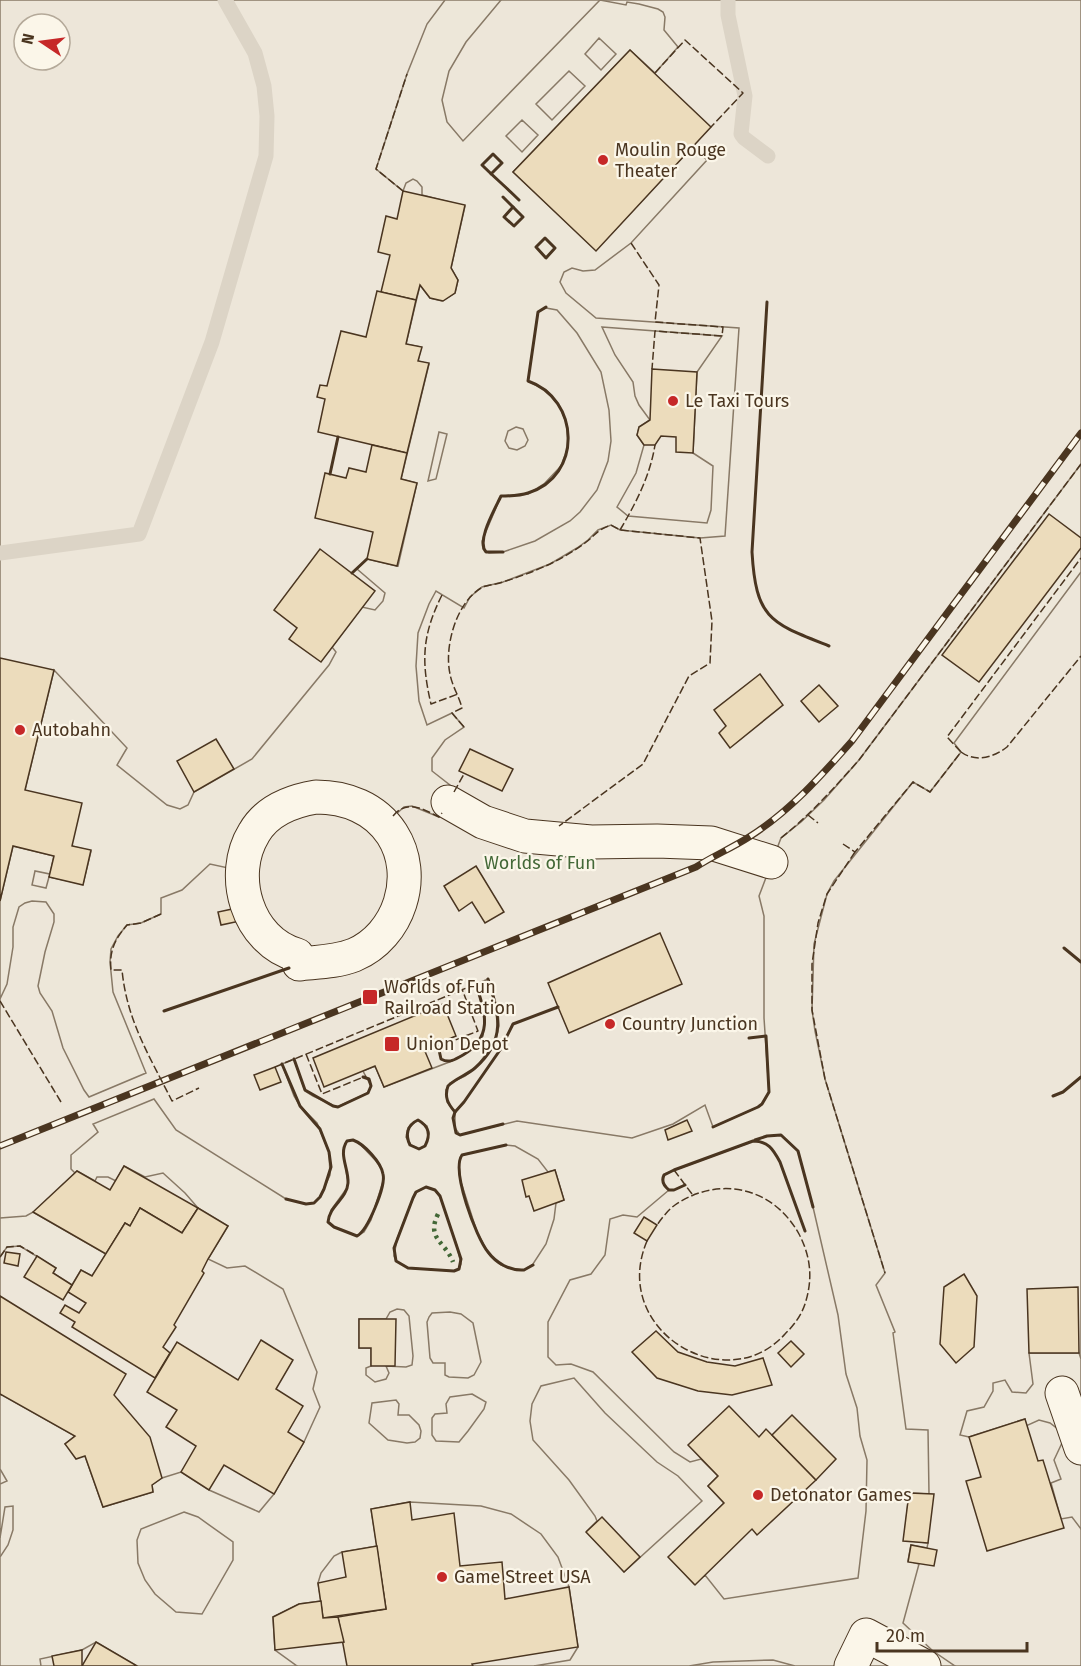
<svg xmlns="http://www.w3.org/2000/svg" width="1081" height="1666" viewBox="0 0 1081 1666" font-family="'Fira Sans',sans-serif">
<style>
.green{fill:#ede6d9;stroke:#887966;stroke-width:1.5;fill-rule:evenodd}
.parking{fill:#ede7d9;stroke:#887966;stroke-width:1.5;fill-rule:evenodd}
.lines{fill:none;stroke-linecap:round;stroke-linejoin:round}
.stream{stroke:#dcd4c6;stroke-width:15}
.building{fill:#ecdcbc;stroke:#4a3520;stroke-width:1.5}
.minor-casing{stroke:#4a3520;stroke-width:35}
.minor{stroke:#fbf6e9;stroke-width:33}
.rail-casing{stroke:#4a3520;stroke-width:7}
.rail{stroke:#fbf6e9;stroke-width:4.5;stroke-dasharray:14;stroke-linecap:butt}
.hedge{stroke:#436837;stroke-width:4.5;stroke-dasharray:3 4.5;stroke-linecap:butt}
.fence{stroke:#4a3520;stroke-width:1.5;stroke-dasharray:8 3;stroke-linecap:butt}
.wall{stroke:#4a3520;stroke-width:3}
.poi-dot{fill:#c62828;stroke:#fbf6e9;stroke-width:2}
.labels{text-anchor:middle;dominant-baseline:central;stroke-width:4.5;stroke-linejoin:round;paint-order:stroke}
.poi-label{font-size:18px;fill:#4a3520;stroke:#fbf6e9;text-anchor:start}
.park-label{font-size:18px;fill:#436837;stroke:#fbf6e9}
</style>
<rect width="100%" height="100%" fill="#fbf6e9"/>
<path class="green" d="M0 0H1081V1666H0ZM24 24H60V60H24Z"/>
<g class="parking">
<path d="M445 0H501L466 42 449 71 442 100 447 122 463 141 600 0 626 5 627 2 639 4 658 9 663 12 665 17 664 30 678 47 655 73 630 50 513 172 596 250 692 147 707 160 631 243 595 270 583 271 572 268 564 272 560 282 566 293 596 318 739 328 725 536 700 538 620 530 611 525 598 530 588 540 577 548 550 564 503 582 482 587 470 597 464 608 436 591 429 604 418 633 416 666 419 701 427 725 452 713 464 727 445 740 432 758V771L455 789 439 817 412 806 404 807 394 816 302 800 242 871 210 864 182 890 161 898V914L141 923 127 925 118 936 111 949 110 962 113 992 146 1073 89 1097 84 1090 63 1048 52 1011 40 993 38 986 45 952 54 922V914L46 902 32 901 25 903 19 907 13 927V947L7 984 0 999V901L13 846 54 856 50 874 35 871 32 885 46 888 49 877 83 884 91 851 72 846 25 790 54 670 127 748 117 765 167 805 180 809 188 805 194 792 252 759 329 665 336 652 332 647 362 607 375 610 383 601 385 593 357 569 367 559 398 566 417 483 401 479 429 364 418 361 421 347 406 344 420 285 430 298 442 301 455 293 458 280 451 268 465 206 422 195V187L417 181 413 179 406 183 403 191 376 169 407 74 427 24ZM599 38 616 54 601 70 585 54ZM569 71 585 86 552 120 536 104ZM522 120 538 135 522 152 506 136ZM546 308 557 310 577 333 601 372 609 410 611 441 608 461 597 490 580 512 570 521 535 541 503 552 489 553 483 549 482 541 501 496 528 494 544 484 561 466 568 447 567 425 560 407 547 391 528 381 538 312ZM602 327 722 336 697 372 693 453 713 466 711 510 707 523 628 516 617 507 636 473 644 445 637 435 638 432 639 427 650 420 639 405 635 396 633 382 615 355ZM516 427 523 429 528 440 525 446 517 450 509 448 505 441 508 431ZM439 432 447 434 436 479 428 481Z"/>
<path d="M1081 464V572L954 743 961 752 930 792 913 782 834 881 827 894 814 944 812 1010 815 1031 825 1079 885 1273 876 1285 895 1332 893 1333 906 1429 928 1430 929 1494 909 1493 904 1540 928 1543 927 1548 911 1545 908 1561 919 1564 903 1623 933 1651 955 1666H795L773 1660 713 1662 689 1666H534L570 1660 578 1647 569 1587 558 1557 541 1534 511 1514 481 1506 410 1502 371 1509 377 1546 342 1552 334 1556 321 1573 318 1583 321 1601 299 1604 273 1617 275 1650 297 1666H137L96 1642 82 1650 40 1659 41 1666H0V1557L8 1545 13 1530V1506L5 1507 0 1538V1484L7 1481 0 1469V1394L75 1436 65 1444 85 1456 103 1507 153 1492 152 1485 162 1478 181 1472 209 1490 259 1512 274 1494 304 1442 320 1407 313 1389 317 1372 283 1289 245 1266 227 1268 208 1259 228 1226 198 1208 185 1193 163 1173 145 1177 124 1166 116 1181 108 1177H97L95 1181 77 1171 75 1173 71 1169V1155L98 1132 93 1124 154 1099 176 1130 286 1199 306 1204 314 1203 320 1197 330 1175 329 1152 317 1123 300 1106 294 1096 282 1064 294 1059 305 1091 313 1096 337 1107 368 1093 371 1086 363 1071 375 1066 384 1087 452 1061 475 1048 483 1036 485 1016 476 984 488 979 498 1010 499 1026 495 1043 476 1067 465 1076 450 1083 446 1090 447 1102 455 1112V1128L460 1135 517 1121 632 1138 673 1124 705 1105 713 1127 758 1107 762 1104 769 1092 764 1018V916L759 896 781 838 801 822 824 800 859 760ZM418 1120 427 1126 429 1133 425 1146 419 1149 411 1145 406 1137 408 1128ZM781 1135 798 1151 813 1207 838 1315 846 1374 857 1408 860 1436 867 1460 866 1511 858 1578 724 1599 705 1575 694 1584 669 1557 724 1503 708 1486 718 1476 701 1459 690 1462 674 1452 593 1372 571 1364 556 1365 548 1357V1322L570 1280 591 1274 605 1255 610 1219 623 1215 637 1217 669 1190 663 1183 664 1174 767 1136ZM353 1140 358 1142 376 1161 381 1168 384 1178 371 1220 364 1232 357 1236 334 1227 328 1222 331 1210 347 1188 348 1183 343 1151 347 1141ZM506 1145 515 1146 538 1159 548 1172 555 1170 564 1200 556 1203 554 1219 546 1244 533 1264 524 1270 512 1269 501 1265 489 1254 477 1232 460 1179 459 1162 462 1155ZM426 1187 435 1190 440 1197 457 1246 461 1264 459 1269 454 1271 408 1268 396 1261 394 1256 397 1239 413 1198 416 1192ZM397 1309 404 1310 409 1316 413 1356 412 1365 406 1367 386 1366 389 1373 386 1379 375 1382 366 1375V1368L371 1366V1348H359V1319H386L390 1312ZM450 1312 461 1314 473 1323 481 1362 474 1375 468 1378 449 1377 445 1375V1363H433L430 1358 427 1322 429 1317 432 1313ZM574 1378 605 1413 657 1462 678 1476 702 1501 624 1572 587 1531 597 1521 595 1516 569 1480 533 1440 530 1421 532 1404 541 1386ZM472 1394 486 1402 484 1409 468 1431 459 1442 436 1441 432 1435V1418L435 1414 447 1413 446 1404 450 1397ZM396 1400 399 1404 398 1415H409L419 1425 421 1431 420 1438 415 1442 407 1443 388 1440 369 1423 372 1403ZM184 1512 198 1517 233 1542V1560L202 1614 176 1612 155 1594 145 1580 138 1563 137 1540 141 1529Z"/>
<path d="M33 1212 106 1254 92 1276 81 1270 72 1285 53 1273 56 1268 20 1246 7 1247 0 1257V1218L26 1216Z"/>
<path d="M1029 1353H1079L1081 1359V1529L1072 1517 1061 1519 1051 1483 1061 1479 1054 1460 1062 1443 1059 1430 1050 1423 1039 1420 1026 1426 1025 1419 969 1437 960 1435 967 1411 984 1407 993 1391V1383L1005 1380 1012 1392 1026 1393 1033 1384Z"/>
</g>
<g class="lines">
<g class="stream">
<path d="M728 0V15L745 96 741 134 744 138 768 156"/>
<path d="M0 553 139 534 212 342 266 156 267 116 264 86 255 53 225 0"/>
</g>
</g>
<g class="building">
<path d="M630 50 711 127 596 251 513 172Z"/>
<path d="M403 191 465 205 451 268 458 280 455 293 443 301 430 298 420 285 416 300 381 292 390 255 378 252 386 216 397 219Z"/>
<path d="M377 291 416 300 406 344 422 347 418 361 429 363 407 453 318 432 325 399 317 397 320 385 327 386 341 331 366 337Z"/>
<path d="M652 369 697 372 693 453 676 452V437L661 436 655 445H644L637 435 639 427 650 420Z"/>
<path d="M372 445 407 453 401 479 417 483 397 566 367 559 373 532 315 518 325 473 346 478 349 468 366 472Z"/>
<path d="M1049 514 1081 538V548L979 682 942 655Z"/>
<path d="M320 549 375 591 321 662 289 639 297 628 274 610Z"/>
<path d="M0 658 54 670 25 790 82 803 72 846 91 850 83 885 49 877 54 856 13 846 0 901Z"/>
<path d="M760 674 783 705 730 748 719 733 726 726 714 710Z"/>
<path d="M819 685 838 706 819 722 801 701Z"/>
<path d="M216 739 234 769 194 792 177 761Z"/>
<path d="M470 749 513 769 502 791 459 771Z"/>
<path d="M476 866 504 912 485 923 472 902 459 911 444 886Z"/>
<path d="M237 908 240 921 221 925 218 912Z"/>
<path d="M660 933 682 984 569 1033 548 983Z"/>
<path d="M443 1004 456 1036 424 1049 432 1068 384 1087 375 1066 324 1087 313 1058Z"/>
<path d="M275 1067 281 1082 260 1090 254 1075Z"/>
<path d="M687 1120 692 1131 668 1140 665 1130Z"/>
<path d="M124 1166 198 1208 182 1233 140 1208 130 1226 125 1223 106 1254 33 1212 77 1171 110 1190Z"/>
<path d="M555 1170 564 1200 534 1211 529 1196 526 1197 522 1180Z"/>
<path d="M140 1208 182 1233 198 1208 228 1226 208 1259 202 1271 204 1273 174 1325 176 1327 163 1347 170 1353 155 1378 72 1327 75 1322 60 1313 65 1305 79 1313 86 1303 68 1292 81 1270 92 1276 125 1223 130 1226Z"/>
<path d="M644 1217 657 1225 647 1241 634 1233Z"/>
<path d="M6 1252 20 1254 18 1266 4 1263Z"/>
<path d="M37 1256 56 1268 53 1273 72 1285 63 1300 24 1277Z"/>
<path d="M964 1274 977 1296 974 1347 956 1363 940 1344 944 1287Z"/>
<path d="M1078 1287 1079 1353H1029L1027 1289Z"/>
<path d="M0 1296 126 1374 114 1395 150 1437 162 1478 152 1485 153 1492 103 1507 85 1456 76 1459 65 1444 75 1436 0 1394Z"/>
<path d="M359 1319H396L395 1366H371V1348H359Z"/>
<path d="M656 1331 678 1352 707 1362 735 1366 763 1358 772 1385 732 1395 698 1391 657 1378 632 1352Z"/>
<path d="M261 1340 293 1360 276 1389 303 1406 288 1432 304 1442 274 1494 224 1465 209 1490 181 1472 196 1446 166 1427 177 1410 147 1392 177 1342 238 1380Z"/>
<path d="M791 1341 804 1354 791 1367 778 1353Z"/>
<path d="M729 1406 759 1437 766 1429 816 1480 757 1535 752 1529 695 1585 668 1557 724 1503 708 1486 718 1476 688 1445Z"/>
<path d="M792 1415 836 1459 816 1480 772 1435Z"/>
<path d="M1025 1419 1038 1461 1043 1460 1064 1528 987 1551 966 1481 981 1477 969 1437Z"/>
<path d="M909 1493 934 1494 928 1543 903 1541Z"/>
<path d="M410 1502 412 1520 454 1513 460 1566 502 1562 505 1599 569 1587 578 1647 472 1664 473 1666H347L338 1617 386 1609 371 1509Z"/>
<path d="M602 1517 640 1557 624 1572 586 1532Z"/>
<path d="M911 1545 937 1550 934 1566 908 1562Z"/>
<path d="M377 1546 386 1609 323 1618 318 1583 346 1577 342 1552Z"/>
<path d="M321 1601 323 1618 338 1617 344 1642 275 1650 273 1617 299 1604Z"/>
<path d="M96 1642 137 1666H82Z"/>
<path d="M82 1650V1666H54L52 1656Z"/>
</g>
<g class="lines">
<defs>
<g id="minor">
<path d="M316 797C346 797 375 808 392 834 419 876 399 936 354 955 336 962 317 962 299 964L297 955C247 941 228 875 254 833 267 810 292 801 316 797Z"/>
<path d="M448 802 483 822 525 836 591 842 657 841 711 843 771 862"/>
<path d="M1062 1393 1081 1448"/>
<path d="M851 1666 866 1635 924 1666"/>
</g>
</defs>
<use href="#minor" class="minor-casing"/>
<use href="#minor" class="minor"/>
<defs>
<path id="rail" d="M0 1146 696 867C713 856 732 848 749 837 789 812 821 776 852 741L1081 433"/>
</defs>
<use href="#rail" class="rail-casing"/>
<use href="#rail" class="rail"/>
<path class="hedge" d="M438 1214C426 1239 445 1241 453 1262"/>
<g class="fence">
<path d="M655 73 685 40 743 93 711 127"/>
<path d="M403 191 376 169 407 74"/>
<path d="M631 243 659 285 655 322 723 327 722 336 655 331 652 369"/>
<path d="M620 530C636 503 650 476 655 445"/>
<path d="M442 595C422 635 421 661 431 704L458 694"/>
<path d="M464 727 452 713 462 708C459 696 452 686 450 674 444 647 456 603 481 588 487 584 496 585 503 582 519 577 535 571 550 564 562 558 574 551 585 543 597 534 595 531 611 525L620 530 700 538 712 621 710 663 689 676 643 764 559 826"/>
<path d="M961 752C976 763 994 757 1007 747L1081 656"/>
<path d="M454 792 464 774"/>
<path d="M808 815 818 823"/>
<path d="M393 816C407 799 423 809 439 817L442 813"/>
<path d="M781 838C810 815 834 788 859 760L1081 464"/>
<path d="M843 844 855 852 913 782 930 792 961 752 947 737 1081 558"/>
<path d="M855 852 827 894 818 923 812 964V1010L825 1079 885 1273"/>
<path d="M161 914 141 923 127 925C115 939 109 951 111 970H122C127 1021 149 1055 172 1101L199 1088"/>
<path d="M0 1001 61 1102"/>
<path d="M425 1052 478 1031 462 989"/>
<path d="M306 1054 322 1094 366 1076"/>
<path d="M275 1067 476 984"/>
<path d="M674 1170 692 1194"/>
<path d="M647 1241C609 1330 726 1400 785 1334 794 1325 801 1316 805 1304 813 1279 811 1257 799 1234 773 1187 719 1175 675 1205 668 1210 662 1218 657 1225"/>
<path d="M0 1257 7 1247 20 1246 37 1256"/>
</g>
<g class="wall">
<path d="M491 174 502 163 493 154 482 165C494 177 507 188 519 200"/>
<path d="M503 197 513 207"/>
<path d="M513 207 523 217 514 226 504 217Z"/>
<path d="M545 238 555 248 546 258 536 247Z"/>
<path d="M767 302 752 552C756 620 771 623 829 646"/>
<path d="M330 474 338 437"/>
<path d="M503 552H486C476 541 495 509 501 496 510 496 520 496 528 493 583 476 580 399 528 381L538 312 546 307"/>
<path d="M352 573 367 559"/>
<path d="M1064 948 1081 962"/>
<path d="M164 1011 289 968"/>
<path d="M440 1046 439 1050 441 1059C450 1064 455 1059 463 1055 494 1036 485 1013 476 984"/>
<path d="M294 1059 305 1090 333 1106 338 1107 368 1093 371 1086 369 1079 363 1077"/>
<path d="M282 1064 300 1106 320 1129 329 1152 331 1167 324 1189 320 1197 314 1203 306 1204 286 1199"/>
<path d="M1053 1096 1063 1092 1081 1077"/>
<path d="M455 1112C448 1104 444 1097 448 1086 456 1078 467 1075 475 1068 507 1040 499 1014 488 979"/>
<path d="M418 1120C429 1126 431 1135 425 1146L419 1149 410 1145C405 1135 407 1125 418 1120Z"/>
<path d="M503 1124 460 1135 456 1133 453 1118 455 1112 464 1102 500 1050 513 1024 558 1007"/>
<path d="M713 1127 758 1107 762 1104 769 1092 766 1036 749 1038"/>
<path d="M353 1140C364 1144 381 1162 383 1174 386 1186 368 1230 357 1236L334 1227 328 1222C329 1206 347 1199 348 1183 349 1169 338 1154 347 1141Z"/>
<path d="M755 1140 767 1136 781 1135 798 1151 813 1207"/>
<path d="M506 1145 462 1155C451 1171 476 1237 488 1252 496 1263 510 1271 524 1270L533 1265"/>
<path d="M685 1185 674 1190H669C664 1186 661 1181 664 1175L674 1170 753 1141C768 1141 773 1149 780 1162L805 1231"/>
<path d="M426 1187 435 1190 440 1196 461 1259 459 1269 454 1271 408 1268 396 1261 394 1248 413 1198 416 1192Z"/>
</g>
</g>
<g class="poi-dot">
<circle cx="603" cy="160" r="6"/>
<circle cx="673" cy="401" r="6"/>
<circle cx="20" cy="730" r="6"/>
<rect x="362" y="989" width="16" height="16" rx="3"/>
<circle cx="610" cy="1024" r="6"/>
<rect x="384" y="1036" width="16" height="16" rx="3"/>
<circle cx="758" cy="1495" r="6"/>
<circle cx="442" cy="1577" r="6"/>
</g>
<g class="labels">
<g class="poi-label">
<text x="615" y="150">Moulin Rouge<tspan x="615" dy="21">Theater</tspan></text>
<text x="685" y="401">Le Taxi Tours</text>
<text x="32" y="730">Autobahn</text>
<text x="384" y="987">Worlds of Fun<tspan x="384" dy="21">Railroad Station</tspan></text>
<text x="622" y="1024">Country Junction</text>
<text x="406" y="1044">Union Depot</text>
<text x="770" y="1495">Detonator Games</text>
<text x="454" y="1577">Game Street USA</text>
</g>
<g class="park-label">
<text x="540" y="863">Worlds of Fun</text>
</g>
</g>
<g transform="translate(42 42) rotate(283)"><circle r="28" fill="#fbf6e9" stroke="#b4a999" stroke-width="1.5"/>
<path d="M0-4.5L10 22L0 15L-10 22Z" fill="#c62828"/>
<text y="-9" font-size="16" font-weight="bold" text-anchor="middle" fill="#4a3520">N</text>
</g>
<path d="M877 1642v9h150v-9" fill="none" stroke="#4a3520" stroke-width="3"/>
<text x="886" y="1642" font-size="18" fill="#4a3520" stroke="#fbf6e9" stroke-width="4.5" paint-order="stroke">20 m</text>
</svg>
